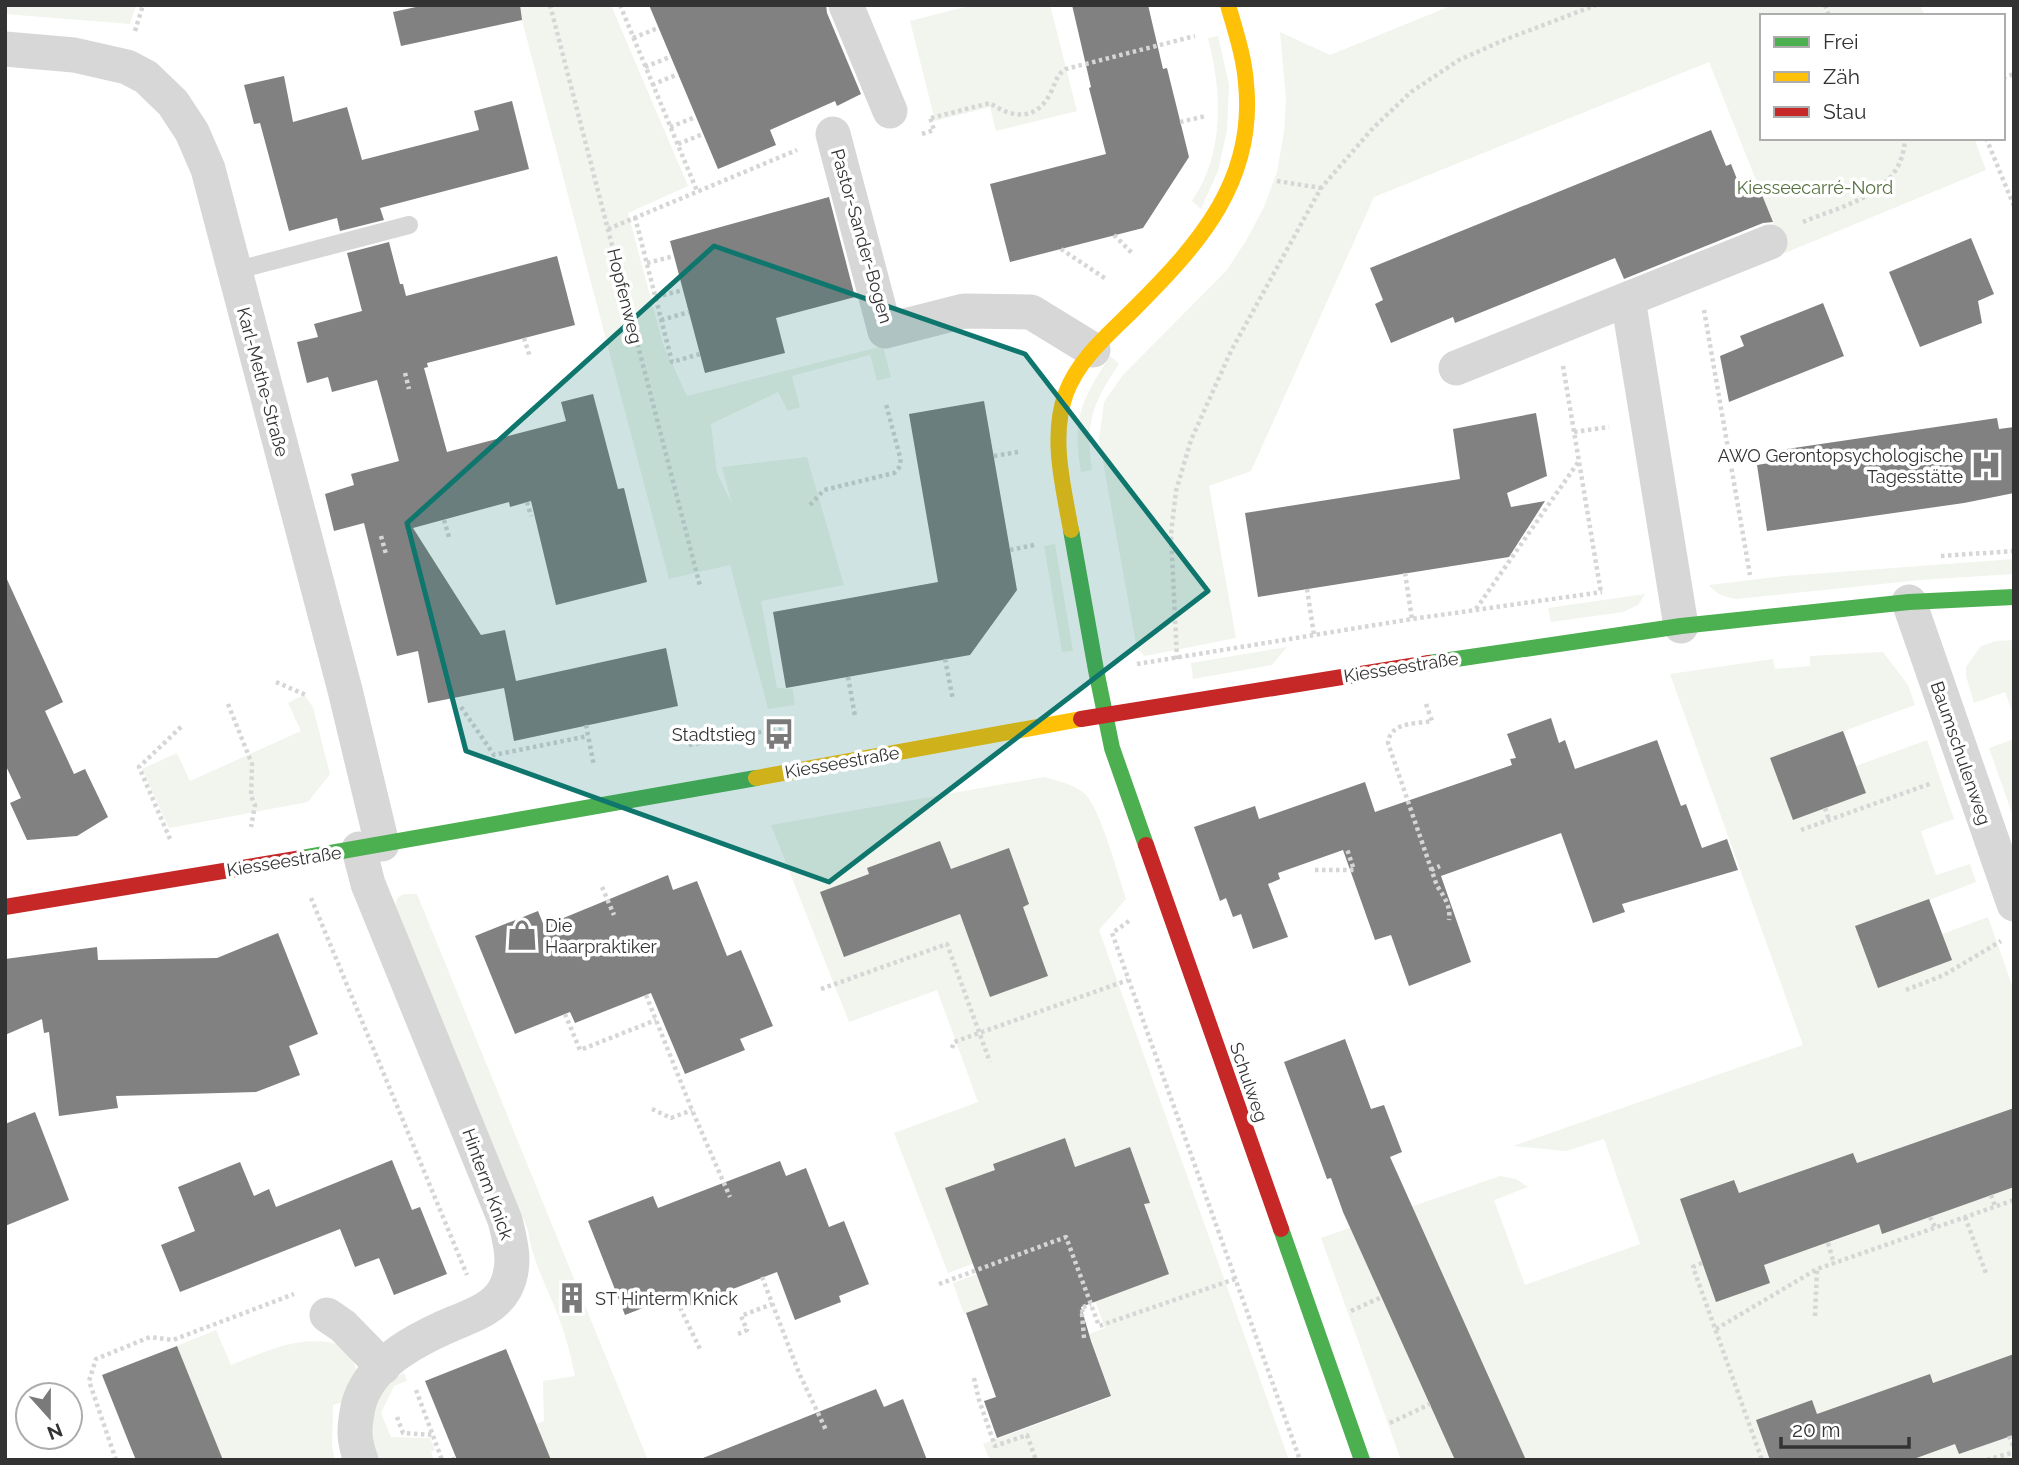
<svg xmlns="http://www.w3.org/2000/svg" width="2019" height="1465" viewBox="0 0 2019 1465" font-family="Raleway,sans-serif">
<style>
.green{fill:#f1f5ed}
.building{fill:#818181}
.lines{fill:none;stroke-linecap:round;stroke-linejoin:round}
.path{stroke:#d6d6d6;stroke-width:4.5;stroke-dasharray:3.5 3.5;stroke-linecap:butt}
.lane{stroke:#d7d7d7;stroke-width:18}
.street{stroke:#d7d7d7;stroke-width:35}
.fast{stroke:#4caf50;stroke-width:16}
.slow{stroke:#ffc107;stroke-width:16}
.jam{stroke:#c62828;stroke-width:16}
.marked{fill:#0f766e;fill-opacity:0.2;stroke:#0f766e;stroke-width:5;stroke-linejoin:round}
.labels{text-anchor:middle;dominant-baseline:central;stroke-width:7;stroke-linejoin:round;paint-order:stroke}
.park-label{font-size:18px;fill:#56703f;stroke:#fff}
.street-label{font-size:18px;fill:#333;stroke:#fff}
.poi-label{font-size:18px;fill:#333;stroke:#fff;text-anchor:end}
</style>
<rect width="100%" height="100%" fill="#fff"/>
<g class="green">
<path d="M5 5H136L130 24 5 14Z"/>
<path d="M518 5H611L688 186 628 213 663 344 687 396 883 346 891 377 877 381 870 355 792 376 800 407 788 411 778 392 711 424 717 473 732 504 722 467 807 457 844 585 761 601 777 688 793 689 795 705 768 709 730 565 669 579Z"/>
<path d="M973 5H1050L1077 111 996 131 990 107 935 121 910 21Z"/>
<path d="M1453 5H1920L1925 16H1762V138H1974L1986 170 1785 253 1709 62 1374 197 1251 471 1209 486 1236 638 1145 656 1137 649 1099 440 1104 402 1123 375 1227 270 1247 239 1264 207 1277 172 1284 132 1286 100 1280 32 1330 55Z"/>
<path d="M1218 36 1229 85 1227 130 1218 171 1201 209 1192 201C1225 153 1222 92 1208 38Z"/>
<path d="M1110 356 1119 364C1092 404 1085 423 1092 470L1081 472C1072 418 1081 401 1110 356Z"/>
<path d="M1055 544 1073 651 1062 652 1044 546Z"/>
<path d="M2014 559V574L1920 580 1737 599C1725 597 1717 595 1709 585L1785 576Z"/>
<path d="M1645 594 1638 605 1623 612 1551 622 1548 608Z"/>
<path d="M2014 640V716L2005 692 1974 703 1966 676V667L1981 646 1996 641Z"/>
<path d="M1287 647 1272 665 1193 679 1191 663Z"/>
<path d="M1883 652 1908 685 1915 705 1844 731 1856 766 1927 740 1954 819 1921 831 1936 875 1970 864 1976 882 1929 900 1942 934 1988 917 2014 991V1460H1401L1321 1238 1500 1176 1516 1179 1528 1187 1494 1200 1525 1285 1640 1244 1604 1139 1566 1151 1513 1146 1803 1045 1670 674 1773 659 1775 669 1810 666V656Z"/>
<path d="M304 695 313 707 330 774 308 802 169 828 142 769 177 753 190 781 301 731 288 703Z"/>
<path d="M2014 739V819L1989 748Z"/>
<path d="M1044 777C1057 781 1074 784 1084 793 1099 805 1119 877 1126 899L1099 930 1289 1460H990L983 1444 1111 1397 1089 1334 1105 1328 1078 1254 1112 1295 1169 1274 1144 1204 1150 1202 1130 1147 1075 1167 1065 1138 993 1164 995 1170 946 1188 968 1250 995 1241 1000 1254 948 1273 894 1133 978 1102 937 990 849 1022 771 825Z"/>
<path d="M405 894H417L648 1460H551L537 1424 544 1421 543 1381 575 1376C571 1356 566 1337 559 1318 548 1289 532 1261 528 1230L395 907C396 899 398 896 405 894Z"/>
<path d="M1056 1245 1017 1295 964 1314 953 1283Z"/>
<path d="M216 1330 231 1365C272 1349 303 1332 348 1347L357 1372 347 1401 333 1405 332 1445 335 1460H223L177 1346Z"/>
<path d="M404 1373 407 1381 394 1386 381 1413 391 1437 430 1438 435 1450 431 1452 434 1460H376L372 1448V1411L391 1378Z"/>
</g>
<g class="building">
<path d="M425 5H520L522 20 401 46 393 12Z"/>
<path d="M649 5H826L827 13 861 94 837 106 835 101 770 130 776 145 718 169Z"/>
<path d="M1072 5H1148L1163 69 1167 68 1189 157 1143 228 1010 262 990 184 1106 154 1089 88 1091 87Z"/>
<path d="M284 76 293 122 347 107 362 160 479 130 474 111 512 101 529 169 380 208 384 220 340 231 337 218 289 231 260 123 254 124 244 85Z"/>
<path d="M1711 130 1726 166 1731 164 1744 197 1760 190 1773 222 1763 223 1624 279 1615 258 1455 323 1453 317 1391 343 1375 304 1383 300 1370 268Z"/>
<path d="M829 197 855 297 776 318 785 353 705 373 670 241Z"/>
<path d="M1971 238 1994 294 1978 301 1982 323 1920 347 1889 272Z"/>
<path d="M389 242 400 284H403L406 296 557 256 575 325 427 363 428 367 424 368 447 452 566 421 561 402 593 394 618 489 624 488 647 582 556 605 531 501 510 507 509 502 413 528 481 635 505 630 516 681 666 648 678 706 514 741 504 688 428 703 418 651 397 656 364 523 334 531 325 494 354 485 351 474 399 461 377 380 332 392 328 377 307 383 297 342 318 337 314 324 362 311 347 253Z"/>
<path d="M1823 303 1844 356 1729 402 1720 356 1744 346 1740 336Z"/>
<path d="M984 401 1017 590 970 655 786 688 773 612 938 582 909 414Z"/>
<path d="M1536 413 1547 476 1507 493 1511 507 1545 501 1509 557 1258 597 1245 513 1460 479 1453 429Z"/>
<path d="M1997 418 1999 429 2014 427V493L1964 503 1767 531 1757 465 1781 461 1780 450Z"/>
<path d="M5 575 63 702 45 711 74 774 85 769 108 817 77 836 27 840 10 803 21 798 5 764Z"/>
<path d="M1551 718 1559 743 1565 740 1575 769 1657 740 1681 806 1686 804 1702 848 1727 839 1738 870 1622 904 1625 912 1593 923 1561 833 1441 876 1471 962 1409 986 1391 935 1375 940 1343 850 1278 873 1280 879 1268 884 1288 937 1253 949 1241 914 1233 917 1226 898 1220 901 1194 827 1255 806 1259 819 1365 782 1375 812 1512 765 1510 759 1516 758 1507 734Z"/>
<path d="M1843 731 1866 793 1793 820 1770 758Z"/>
<path d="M940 841 951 869 1009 848 1029 904 1023 907 1048 976 990 997 960 914 844 957 820 892 869 874 867 868Z"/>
<path d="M668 875 673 890 697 881 727 956 741 950 773 1026 740 1039 745 1050 685 1074 651 993 575 1023 570 1012 515 1034 475 936 538 911 544 926Z"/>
<path d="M1929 899 1952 960 1878 988 1855 926Z"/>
<path d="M278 933 318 1034 289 1046 300 1075 256 1092 116 1096 118 1108 59 1116 49 1032 44 1033 42 1019 5 1035V959L97 947 98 960 217 958Z"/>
<path d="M1345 1039 1371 1109 1384 1105 1402 1152 1390 1157 1526 1460H1455L1343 1212 1331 1178 1327 1179 1284 1062Z"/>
<path d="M2014 1108V1187L1882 1234 1879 1224 1764 1265 1770 1283 1716 1302 1680 1199 1734 1180 1739 1193 1853 1153 1857 1163Z"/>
<path d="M35 1112 69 1200 5 1226V1124Z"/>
<path d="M1065 1138 1075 1167 1130 1147 1150 1203 1144 1204 1169 1274 1081 1307 1091 1341 1111 1396 997 1438 984 1401 996 1397 966 1313 988 1305 945 1188 995 1170 993 1164Z"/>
<path d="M392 1160 412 1210 420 1207 447 1274 394 1295 379 1258 355 1267 340 1229 180 1292 161 1245 195 1231 178 1187 240 1162 254 1196 269 1189 276 1207Z"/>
<path d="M780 1161 786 1176 806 1168 829 1227 844 1221 869 1284 839 1296 841 1302 795 1320 777 1272 686 1307 681 1293 625 1315 588 1221 653 1196 658 1208Z"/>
<path d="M177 1346 223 1460H136L131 1448 102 1375Z"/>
<path d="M506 1349 551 1460H457L425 1381Z"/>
<path d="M2014 1354V1435L1959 1454 1955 1444 1911 1460H1770L1756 1420 1812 1400 1817 1414 1930 1374 1933 1383Z"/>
<path d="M876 1389 884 1407 903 1399 927 1460H704L703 1458Z"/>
</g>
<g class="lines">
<g class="path">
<path d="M550 5 700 586"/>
<path d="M620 5 697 191"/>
<path d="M1825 5 1829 16"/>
<path d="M135 31 143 5"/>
<path d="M633 38 658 28"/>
<path d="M645 67 670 57"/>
<path d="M2003 78 2014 74"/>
<path d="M652 85 678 74"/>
<path d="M931 118 990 103C1013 119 1037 121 1051 92 1056 82 1056 75 1066 69L1195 36"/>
<path d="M1180 122 1206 116"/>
<path d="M670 127 696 117"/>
<path d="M922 134 934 130 930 117"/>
<path d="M1986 138 2014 206"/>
<path d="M678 144 703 134"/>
<path d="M1277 181 1321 188"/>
<path d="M635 217 672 362 700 354"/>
<path d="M1803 222C1846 204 1903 194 1905 138"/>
<path d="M608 229 797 150"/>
<path d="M1114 235 1133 254"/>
<path d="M1061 249 1106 279"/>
<path d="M647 263 674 256"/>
<path d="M656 297 683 290"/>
<path d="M1704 310 1750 575"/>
<path d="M661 320 689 312"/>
<path d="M524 338 530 357"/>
<path d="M1563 366 1601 593"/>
<path d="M405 373 409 389"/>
<path d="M1574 432 1609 427"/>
<path d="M994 456 1018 452"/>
<path d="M527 502 531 516"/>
<path d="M810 505 824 490 894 473C900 468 901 465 900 457L886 404"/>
<path d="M444 520 449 537"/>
<path d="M381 536 386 554"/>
<path d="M1010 550 1034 545"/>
<path d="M1941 556 2014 551"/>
<path d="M1405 573 1412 619"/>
<path d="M1307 589 1314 635"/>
<path d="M1476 609 1579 461"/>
<path d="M945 659 953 700"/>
<path d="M1177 659 1171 534 1176 491 1191 440 1231 351 1321 188 1373 128 1411 92 1459 60 1504 40 1596 5"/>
<path d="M1137 664 1412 619 1602 592"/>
<path d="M848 677 855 716"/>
<path d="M276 682 306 695"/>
<path d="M228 704 252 764 251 796 255 805 251 827"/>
<path d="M1426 704 1432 721C1415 724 1390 722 1388 743L1437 886C1444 896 1451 907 1449 920"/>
<path d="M461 707 494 755 588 736"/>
<path d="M586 725 594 766"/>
<path d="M689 745 787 727"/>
<path d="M1825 808 1829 820"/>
<path d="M1801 830 1932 783"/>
<path d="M170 839 139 767 182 726"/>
<path d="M1315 870H1354L1347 849"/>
<path d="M1431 870 1440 866"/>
<path d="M602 887 614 915"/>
<path d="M311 898 467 1275"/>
<path d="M1129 921 1112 933 1300 1460"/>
<path d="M821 989 947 944 990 1062"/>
<path d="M1906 990 1944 975 2001 941"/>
<path d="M646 995 692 1110 730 1197"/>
<path d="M565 1014 580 1050 656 1020"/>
<path d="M952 1048 954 1042 1128 980"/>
<path d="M652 1109 671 1118 692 1110"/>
<path d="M1991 1195 1995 1206"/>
<path d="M1930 1217 1935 1227"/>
<path d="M1965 1217 1987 1276"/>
<path d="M1828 1243 1834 1264"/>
<path d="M1702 1263 1693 1267 1762 1460"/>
<path d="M762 1277 799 1373 826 1430"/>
<path d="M939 1284 1066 1237 1099 1326 1235 1279"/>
<path d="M674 1295 700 1349"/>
<path d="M1351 1311 1382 1297"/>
<path d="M1815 1316 1817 1270"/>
<path d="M1716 1329 1817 1269 2014 1200"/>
<path d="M738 1334 747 1330 741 1316 772 1304"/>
<path d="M1084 1338 1082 1314H1084L1081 1308 1091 1304"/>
<path d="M974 1378 979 1400 995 1446 1027 1435 1036 1460"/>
<path d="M416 1390 442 1460"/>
<path d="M397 1417 403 1433 434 1435"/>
<path d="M1390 1423 1430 1404"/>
<path d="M2009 1436 2014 1448"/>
<path d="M116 1460 89 1381 96 1359 150 1337 173 1340 294 1294"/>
<path d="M452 1460 456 1458"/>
<path d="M1987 1460 2014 1452"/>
</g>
<path class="lane" d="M234 271 409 225"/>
<g class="street">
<path d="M846 5 890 111"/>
<path d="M5 49 74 55 127 67 146 77 173 103 192 132 208 169 345 690 382 844"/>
<path d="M833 134 885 331 964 311 1031 312 1093 350"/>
<path d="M1628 299 1681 626"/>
<path d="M1456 368 1770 242"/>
<path d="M1909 602 2014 904"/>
<path d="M359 849 368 884 505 1220C511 1244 517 1266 505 1289 494 1309 471 1316 452 1324 415 1340 368 1364 358 1407 354 1428 353 1439 361 1460"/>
<path d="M327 1315 343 1326 383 1367"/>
</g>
<g class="fast">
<path d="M1071 530 1096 670 1112 748 1146 845"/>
<path d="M1429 663 1681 626 1909 602 2014 597"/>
<path d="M302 858 756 778"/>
<path d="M1281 1229 1362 1460"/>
</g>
<g class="slow">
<path d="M1071 530C1063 486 1050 436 1066 393 1079 358 1110 333 1136 307 1200 243 1256 180 1246 83 1244 56 1235 30 1228 5"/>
<path d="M756 778 1081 719"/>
</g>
<g class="jam">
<path d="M1081 719 1429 663"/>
<path d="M1146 845 1281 1229"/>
<path d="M5 907 302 858"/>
</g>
</g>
<path class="marked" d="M714 246 1025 354 1208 591 829 882 466 751 407 523Z"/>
<defs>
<symbol id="hospital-bare" viewBox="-9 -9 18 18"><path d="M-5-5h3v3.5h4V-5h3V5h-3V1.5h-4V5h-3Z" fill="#7a7a7a" stroke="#fff" stroke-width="2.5" paint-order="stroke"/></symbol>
<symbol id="bus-bare" viewBox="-9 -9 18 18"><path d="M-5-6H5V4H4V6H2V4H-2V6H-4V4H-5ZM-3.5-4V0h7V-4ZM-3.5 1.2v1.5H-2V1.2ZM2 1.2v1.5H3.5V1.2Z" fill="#7a7a7a" stroke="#fff" stroke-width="2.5" paint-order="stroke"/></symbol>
<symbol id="shop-bare" viewBox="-9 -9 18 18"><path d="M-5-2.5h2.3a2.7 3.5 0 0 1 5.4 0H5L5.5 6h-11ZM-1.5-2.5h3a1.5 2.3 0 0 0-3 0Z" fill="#7a7a7a" stroke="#fff" stroke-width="2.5" paint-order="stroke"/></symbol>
<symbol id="building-bare" viewBox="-9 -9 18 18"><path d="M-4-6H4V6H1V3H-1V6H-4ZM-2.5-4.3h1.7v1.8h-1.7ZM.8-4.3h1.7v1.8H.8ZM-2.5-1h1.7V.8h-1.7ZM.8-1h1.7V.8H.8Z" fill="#7a7a7a" stroke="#fff" stroke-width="2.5" paint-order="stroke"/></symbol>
</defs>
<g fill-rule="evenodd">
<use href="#hospital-bare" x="1964" y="443" width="44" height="44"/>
<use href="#bus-bare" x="757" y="712" width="44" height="44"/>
<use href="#shop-bare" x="500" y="913" width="44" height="44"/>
<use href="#building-bare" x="550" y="1276" width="44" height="44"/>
</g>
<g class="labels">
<g class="park-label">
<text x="1815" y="187">Kiesseecarré-Nord</text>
</g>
<g class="street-label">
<text transform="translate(862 236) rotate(74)">Pastor-Sander-Bogen</text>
<text transform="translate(625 296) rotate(76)">Hopfenweg</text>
<text transform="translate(263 382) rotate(75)">Karl-Methe-Straße</text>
<text transform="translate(1401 667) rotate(-9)">Kiesseestraße</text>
<text transform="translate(1961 753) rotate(71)">Baumschulenweg</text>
<text transform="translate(842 762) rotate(-10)">Kiesseestraße</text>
<text transform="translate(284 861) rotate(-9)">Kiesseestraße</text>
<text transform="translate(1249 1082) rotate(71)">Schulweg</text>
<text transform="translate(488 1184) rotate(70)">Hinterm Knick</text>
</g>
<g class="poi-label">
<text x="1963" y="455">AWO Gerontopsychologische<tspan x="1963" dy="21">Tagesstätte</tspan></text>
<text x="756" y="734">Stadtstieg</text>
<text x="545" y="925" text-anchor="start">Die<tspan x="545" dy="21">Haarpraktiker</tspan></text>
<text x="595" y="1298" text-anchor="start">ST Hinterm Knick</text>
</g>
</g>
<rect width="2019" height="1465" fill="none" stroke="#333333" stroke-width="14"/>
<rect x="1760" y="14" width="245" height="126" fill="#ffffff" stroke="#adadad" stroke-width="2"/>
<rect x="1774" y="37" width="35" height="10" fill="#4caf50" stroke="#adadad" stroke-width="2"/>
<text x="1823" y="49" font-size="21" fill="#333333">Frei</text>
<rect x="1774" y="72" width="35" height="10" fill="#ffc107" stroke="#adadad" stroke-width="2"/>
<text x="1823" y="84" font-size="21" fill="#333333">Zäh</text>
<rect x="1774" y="107" width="35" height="10" fill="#c62828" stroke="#adadad" stroke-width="2"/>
<text x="1823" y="119" font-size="21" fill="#333333">Stau</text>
<g transform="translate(49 1416) rotate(159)"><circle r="33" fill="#ffffff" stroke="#adadad" stroke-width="2"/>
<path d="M0-5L12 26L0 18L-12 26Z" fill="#7a7a7a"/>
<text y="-10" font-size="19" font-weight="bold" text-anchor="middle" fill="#333333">N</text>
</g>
<path d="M1781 1437v10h128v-10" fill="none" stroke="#333333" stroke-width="3.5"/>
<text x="1792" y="1437" font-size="21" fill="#333333" stroke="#ffffff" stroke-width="5" paint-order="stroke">20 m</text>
</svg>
